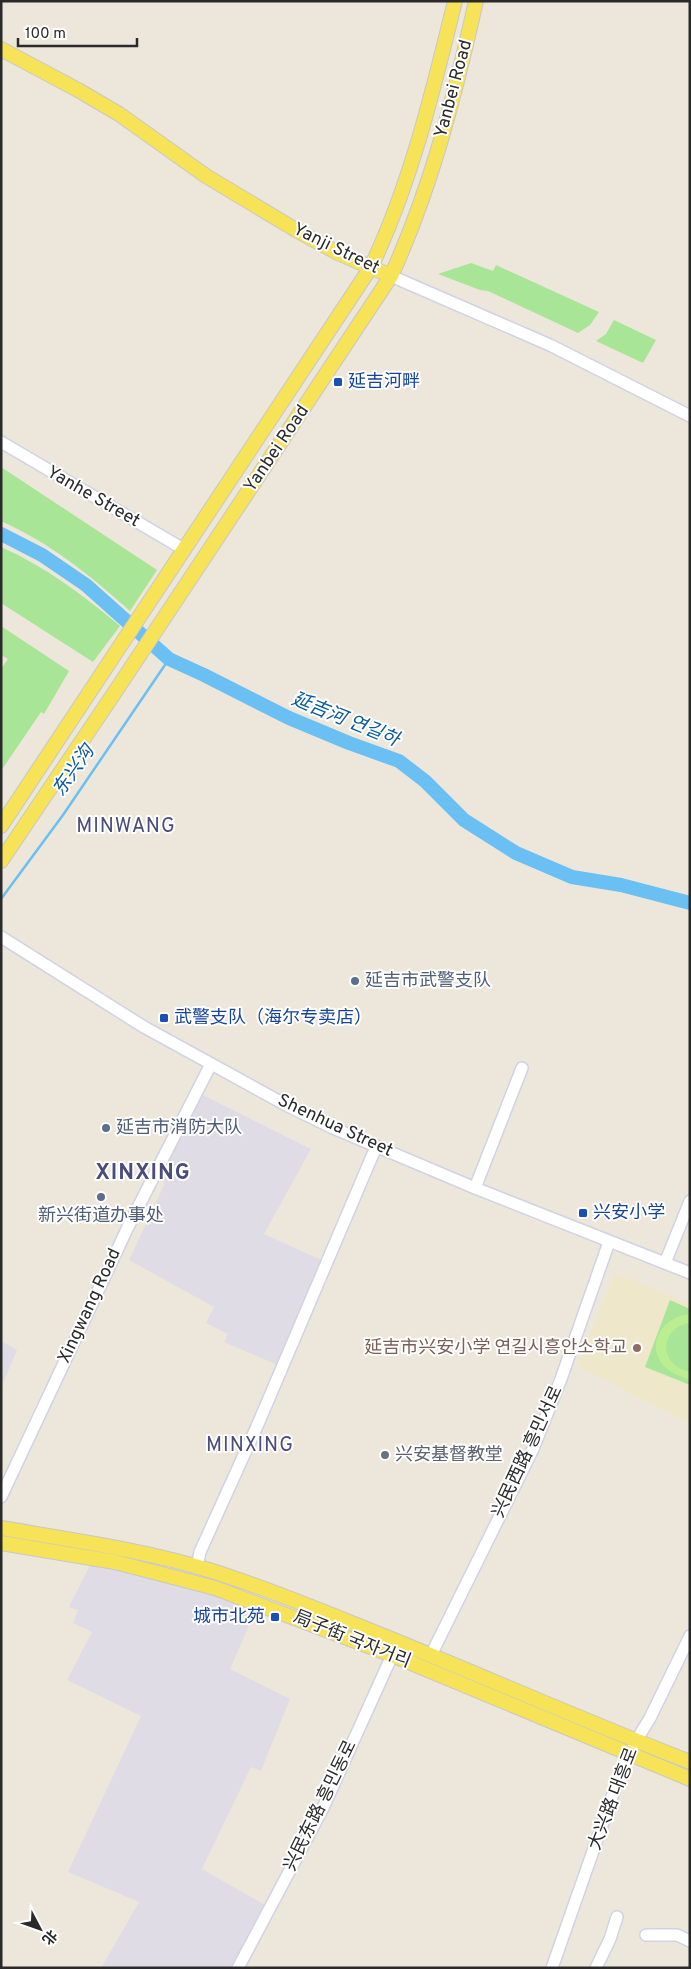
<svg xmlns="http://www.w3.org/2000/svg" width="691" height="1969" viewBox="0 0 691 1969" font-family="Overpass,'Noto Sans SC','Noto Sans KR',sans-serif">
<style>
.industrial{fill:#e0dce5}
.education{fill:#efe7ca}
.green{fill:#a8e596}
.pitch{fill:#bbed91}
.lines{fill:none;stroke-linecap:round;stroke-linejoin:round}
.stream{stroke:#6abff3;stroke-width:2.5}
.river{stroke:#6abff3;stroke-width:14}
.minor-casing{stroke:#d1d2e3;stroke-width:14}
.major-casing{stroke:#c8c8c8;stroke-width:16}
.minor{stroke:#fff;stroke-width:11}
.major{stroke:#f6e358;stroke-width:14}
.transit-dot{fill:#1a4fb4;stroke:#fff;stroke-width:2}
.service-dot{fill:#5c6f8a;stroke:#fff;stroke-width:2}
.education-dot{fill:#8d6e63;stroke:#fff;stroke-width:2}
.worship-dot{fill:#6b7280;stroke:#fff;stroke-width:2}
.labels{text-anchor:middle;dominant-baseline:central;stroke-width:4;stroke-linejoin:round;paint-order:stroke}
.street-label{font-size:18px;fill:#2a2a2a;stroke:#fff}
.transit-label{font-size:18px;fill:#164399;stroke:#fff;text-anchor:start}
.service-label{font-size:18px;fill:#4e5e75;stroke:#fff;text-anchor:start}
.education-label{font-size:18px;fill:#785e54;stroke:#fff;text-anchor:end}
.worship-label{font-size:18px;fill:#5b616d;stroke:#fff;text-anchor:start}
.water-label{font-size:19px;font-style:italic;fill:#085aa0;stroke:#fff}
.quarter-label{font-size:20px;letter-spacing:1px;fill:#494c7c;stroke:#fff}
.district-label{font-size:22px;font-weight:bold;letter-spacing:1px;fill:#494c7c;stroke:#fff}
</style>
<rect width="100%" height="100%" fill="#ede7db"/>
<g class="industrial">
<path d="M203 1095 311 1149 264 1234 326 1262 278 1365 224 1342 228 1334 206 1323 214 1307 129 1260 165 1183 158 1179Z"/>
<path d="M1 1341 17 1350 1 1388Z"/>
<path d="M91 1563 196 1588 256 1610 230 1669 290 1699 261 1771 251 1767 202 1869 265 1905 232 1968H101L139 1902 68 1872 141 1716 67 1680 92 1632 73 1623 78 1610 69 1607Z"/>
</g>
<path class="education" d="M615 1273 690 1304V1424L577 1366Z"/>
<g class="green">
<path d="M471 263 493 271 496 265 599 312 590 325 578 333 488 291 480 290 438 274Z"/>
<path d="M614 320 656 340 643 363 596 341 606 334Z"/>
<path d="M1 467 157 570 130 611C90 575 50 543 1 521Z"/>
<path d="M1 547C46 567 83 595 120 626L93 662 1 603Z"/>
<path d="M1 626 69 671 44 714 41 712 1 771V669L8 659 1 655Z"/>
<path d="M670 1300 690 1309V1385L645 1367Z"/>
</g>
<path class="pitch" d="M690 1314V1323C670 1325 658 1347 673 1363 677 1368 684 1370 690 1372V1380C682 1377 672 1374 665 1367 644 1345 663 1316 690 1314Z"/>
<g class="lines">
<path class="stream" d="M1 899 63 815 169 659"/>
<path class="river" d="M1 534 42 555 86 585 169 659 204 675 289 718 349 743 399 761 425 781 464 820 516 853 572 877 621 885 690 903"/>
<defs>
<g id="minor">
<path d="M391 276 552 346 690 416"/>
<path d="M1 442 185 550"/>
<path d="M1 937 144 1027 286 1105 333 1128 475 1188 690 1273"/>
<path d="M475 1188 522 1068"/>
<path d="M665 1263 690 1201"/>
<path d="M1 1497 128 1227 211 1064"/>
<path d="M197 1567 200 1552 258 1424 376 1147"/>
<path d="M431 1655 533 1449 561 1379 609 1242"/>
<path d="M646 1935H677L690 1941"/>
<path d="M238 1968 323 1808 395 1649"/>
<path d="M552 1968 619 1777 636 1741 650 1718 690 1636"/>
<path d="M596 1968 610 1939 617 1917"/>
</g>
<g id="major">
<path d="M1 49 78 90 119 114 206 176 296 230 338 253 391 276"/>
<path d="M1 826 371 267C411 183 433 91 455 1"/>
<path d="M1 861 115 692 391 276C431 189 455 95 476 1"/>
<path d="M1 1528C72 1540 144 1550 212 1571 260 1586 307 1605 354 1624 467 1669 577 1718 690 1762"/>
<path d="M1 1543 115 1562 215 1588 392 1655 690 1779"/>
</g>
</defs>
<use href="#minor" class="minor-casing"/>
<use href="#major" class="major-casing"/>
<use href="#minor" class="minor"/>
<use href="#major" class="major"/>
</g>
<g class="transit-dot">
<rect x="333" y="377" width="10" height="10" rx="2.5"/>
<rect x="159" y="1013" width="10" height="10" rx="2.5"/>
<rect x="578" y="1208" width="10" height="10" rx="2.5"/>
<rect x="270" y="1612" width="10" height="10" rx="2.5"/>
</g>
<g class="service-dot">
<circle cx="355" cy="981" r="5"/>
<circle cx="106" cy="1128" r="5"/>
<circle cx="101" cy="1197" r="5"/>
</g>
<circle class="education-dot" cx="637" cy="1348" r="5"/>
<circle class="worship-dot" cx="385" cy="1455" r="5"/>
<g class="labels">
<g class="street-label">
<text transform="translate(454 89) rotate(-75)">Yanbei Road</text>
<text transform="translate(336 249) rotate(26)">Yanji Street</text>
<text transform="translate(277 449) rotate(-56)">Yanbei Road</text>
<text transform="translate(93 497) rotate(30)">Yanhe Street</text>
<text transform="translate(335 1126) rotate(25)">Shenhua Street</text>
<text transform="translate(90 1306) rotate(-65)">Xingwang Road</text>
<text transform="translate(528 1452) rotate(-65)">兴民西路 흥민서로</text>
<text transform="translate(352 1640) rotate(22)">局子街 국자거리</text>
<text transform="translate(614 1799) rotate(-69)">大兴路 대흥로</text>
<text transform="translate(321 1806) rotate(-64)">兴民东路 흥민동로</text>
</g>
<g class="transit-label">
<text x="348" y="382">延吉河畔</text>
<text x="174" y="1018">武警支队（海尔专卖店）</text>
<text x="593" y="1213">兴安小学</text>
<text x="265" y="1617" text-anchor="end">城市北苑</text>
</g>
<g class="service-label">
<text x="365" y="981">延吉市武警支队</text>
<text x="116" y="1128">延吉市消防大队</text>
<text x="101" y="1216" text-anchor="middle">新兴街道办事处</text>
</g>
<g class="education-label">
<text x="627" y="1348">延吉市兴安小学 연길시흥안소학교</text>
</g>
<g class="worship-label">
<text x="395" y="1455">兴安基督教堂</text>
</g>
<g class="water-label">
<text transform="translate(345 720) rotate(22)">延吉河 연길하</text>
<text transform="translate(74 771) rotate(-55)">东兴沟</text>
</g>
<g class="quarter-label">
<text x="126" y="827">MINWANG</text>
<text x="250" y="1446">MINXING</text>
</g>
<g class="district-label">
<text x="143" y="1173">XINXING</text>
</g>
</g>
<rect width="691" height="1969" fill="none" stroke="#2a2a2a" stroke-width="5"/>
<g transform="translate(40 1929) rotate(131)" stroke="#ffffff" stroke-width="4" paint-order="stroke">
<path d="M0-4L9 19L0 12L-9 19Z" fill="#2a2a2a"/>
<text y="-8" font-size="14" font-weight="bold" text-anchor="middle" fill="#2a2a2a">北</text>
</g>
<path d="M18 38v8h119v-8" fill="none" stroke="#2a2a2a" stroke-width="2.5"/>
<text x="25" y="38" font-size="15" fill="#2a2a2a" stroke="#ffffff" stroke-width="4" paint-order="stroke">100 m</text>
</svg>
